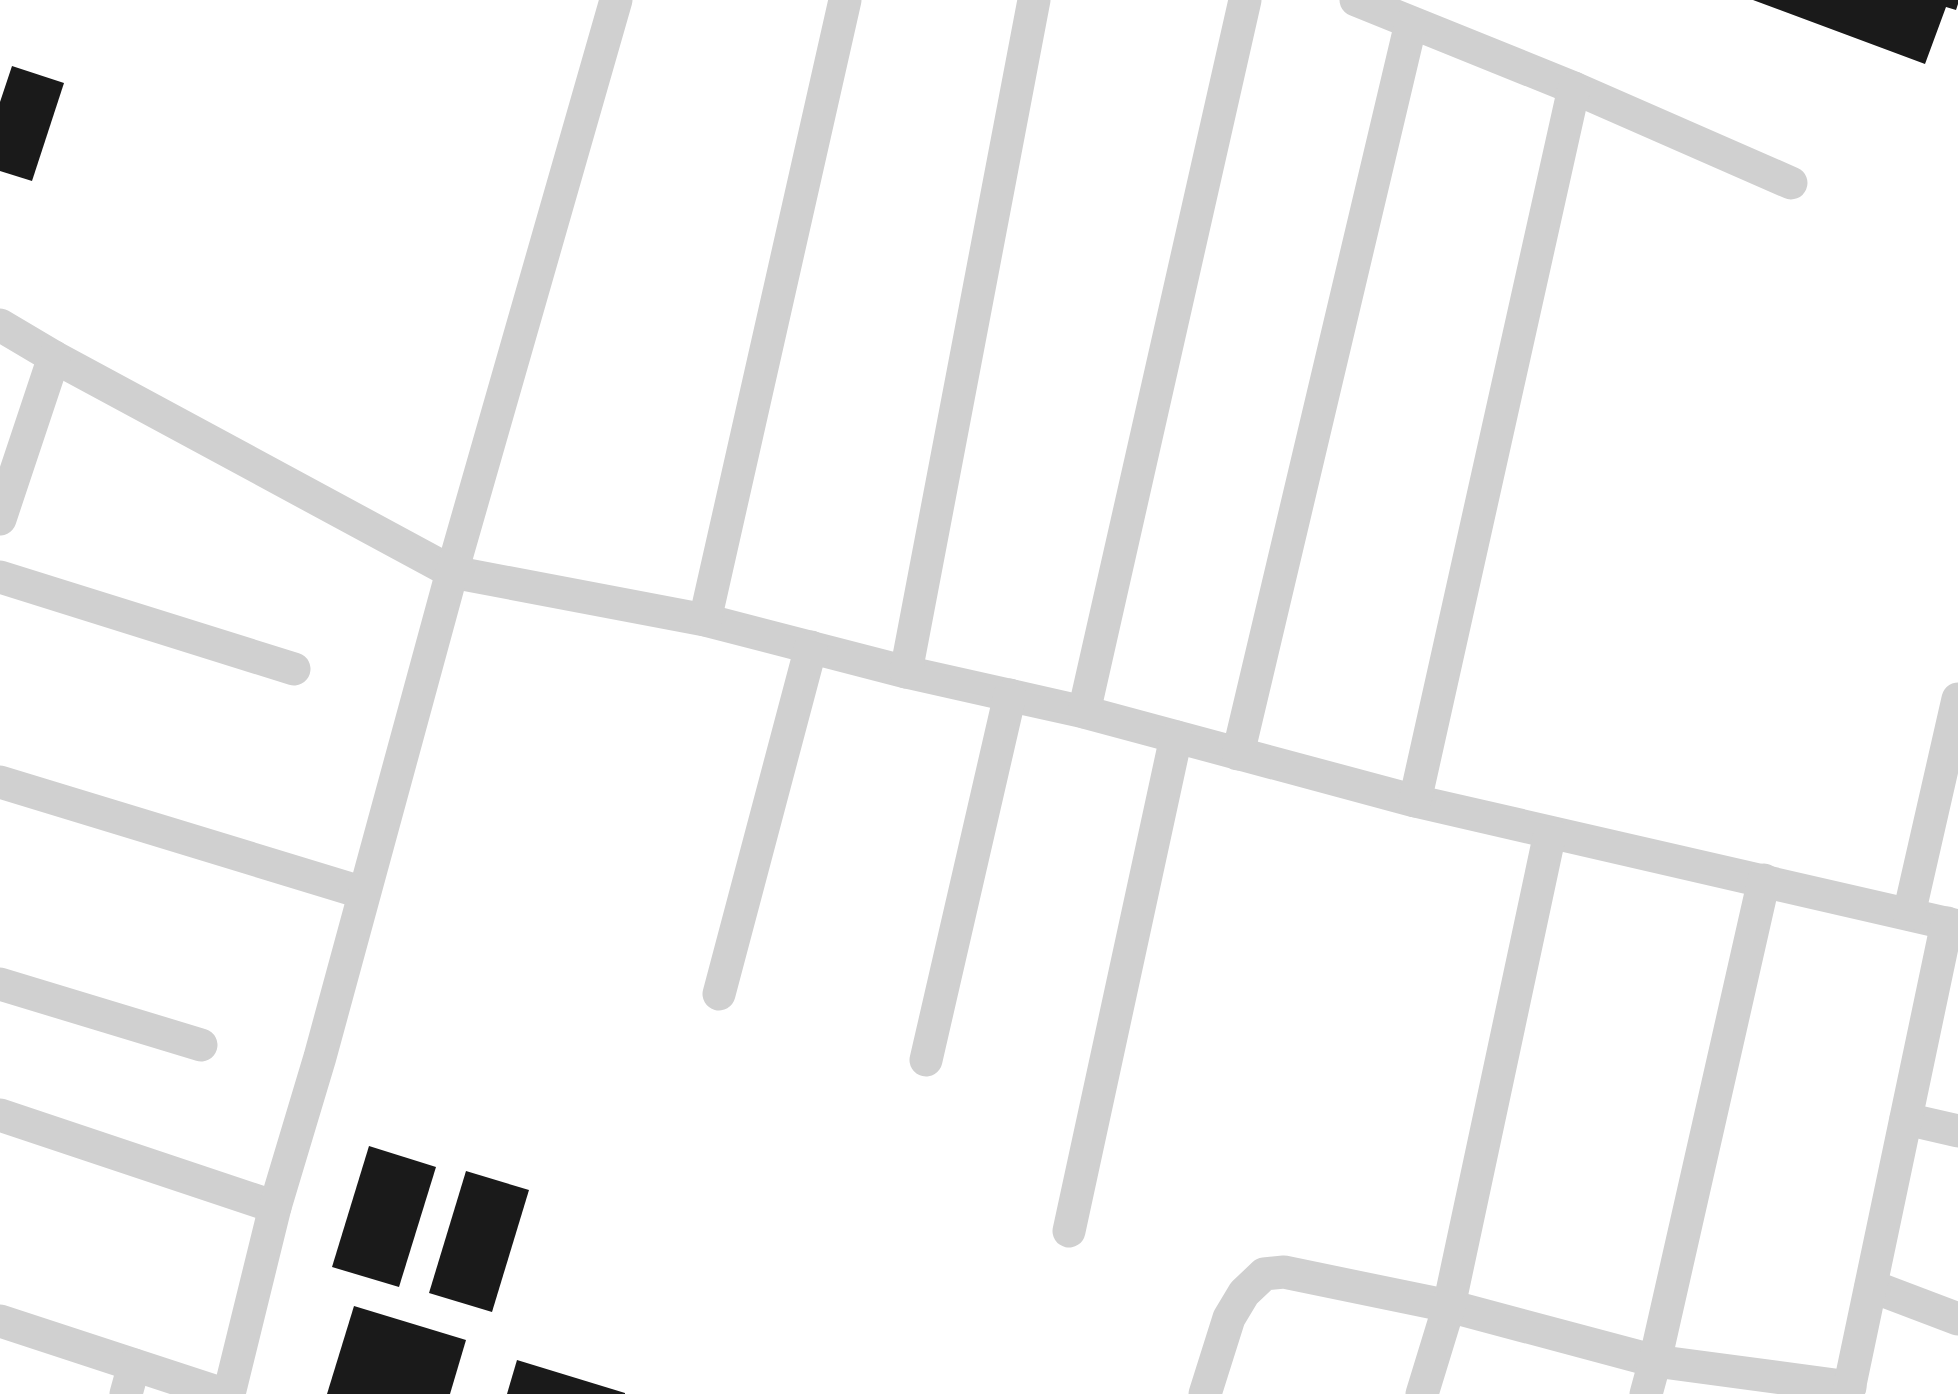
<svg xmlns="http://www.w3.org/2000/svg" width="1958" height="1394" viewBox="0 0 1958 1394" font-family="Barlow,sans-serif">
<style>
.building{fill:#1a1a1a}
.lines{fill:none;stroke-linecap:round;stroke-linejoin:round}
.minor{stroke:#d0d0d0;stroke-width:33}
</style>
<rect width="100%" height="100%" fill="#fff"/>
<g class="building">
<path d="M1753 0H1958V4L1956 10 1946 7 1925 64Z"/>
<path d="M12 66 64 83 32 181 0 171V102Z"/>
<path d="M369 1146 436 1167 399 1287 332 1267Z"/>
<path d="M466 1171 529 1190 492 1312 429 1293Z"/>
<path d="M354 1306 466 1340 450 1394H327Z"/>
<path d="M517 1360 625 1393V1394H507Z"/>
</g>
<g class="lines">
<g class="minor">
<path d="M1356 0 1574 88 1791 183"/>
<path d="M0 325 54 357 452 572 705 620 906 672 1084 712 1415 801 1958 926"/>
<path d="M0 519 54 357"/>
<path d="M0 577 294 669"/>
<path d="M705 620 845 0"/>
<path d="M906 672 1034 0"/>
<path d="M1084 712 1245 0"/>
<path d="M1238 754 1411 23"/>
<path d="M0 782 364 893"/>
<path d="M1415 801 1574 88"/>
<path d="M1909 914 1958 699"/>
<path d="M0 984 201 1045"/>
<path d="M719 994 811 647"/>
<path d="M926 1060 1010 695"/>
<path d="M0 1115 275 1207"/>
<path d="M1906 1119 1958 1131"/>
<path d="M1069 1231 1176 737"/>
<path d="M1871 1286 1958 1319"/>
<path d="M0 1321 223 1394"/>
<path d="M126 1394 134 1365"/>
<path d="M229 1394 275 1207 320 1057 452 572 616 0"/>
<path d="M1205 1394 1229 1318 1244 1293 1264 1274 1284 1272 1449 1306 1655 1361 1850 1387"/>
<path d="M1422 1394 1449 1306 1550 833"/>
<path d="M1646 1394 1655 1361 1764 880"/>
<path d="M1848 1394 1947 923"/>
</g>
</g>
</svg>
